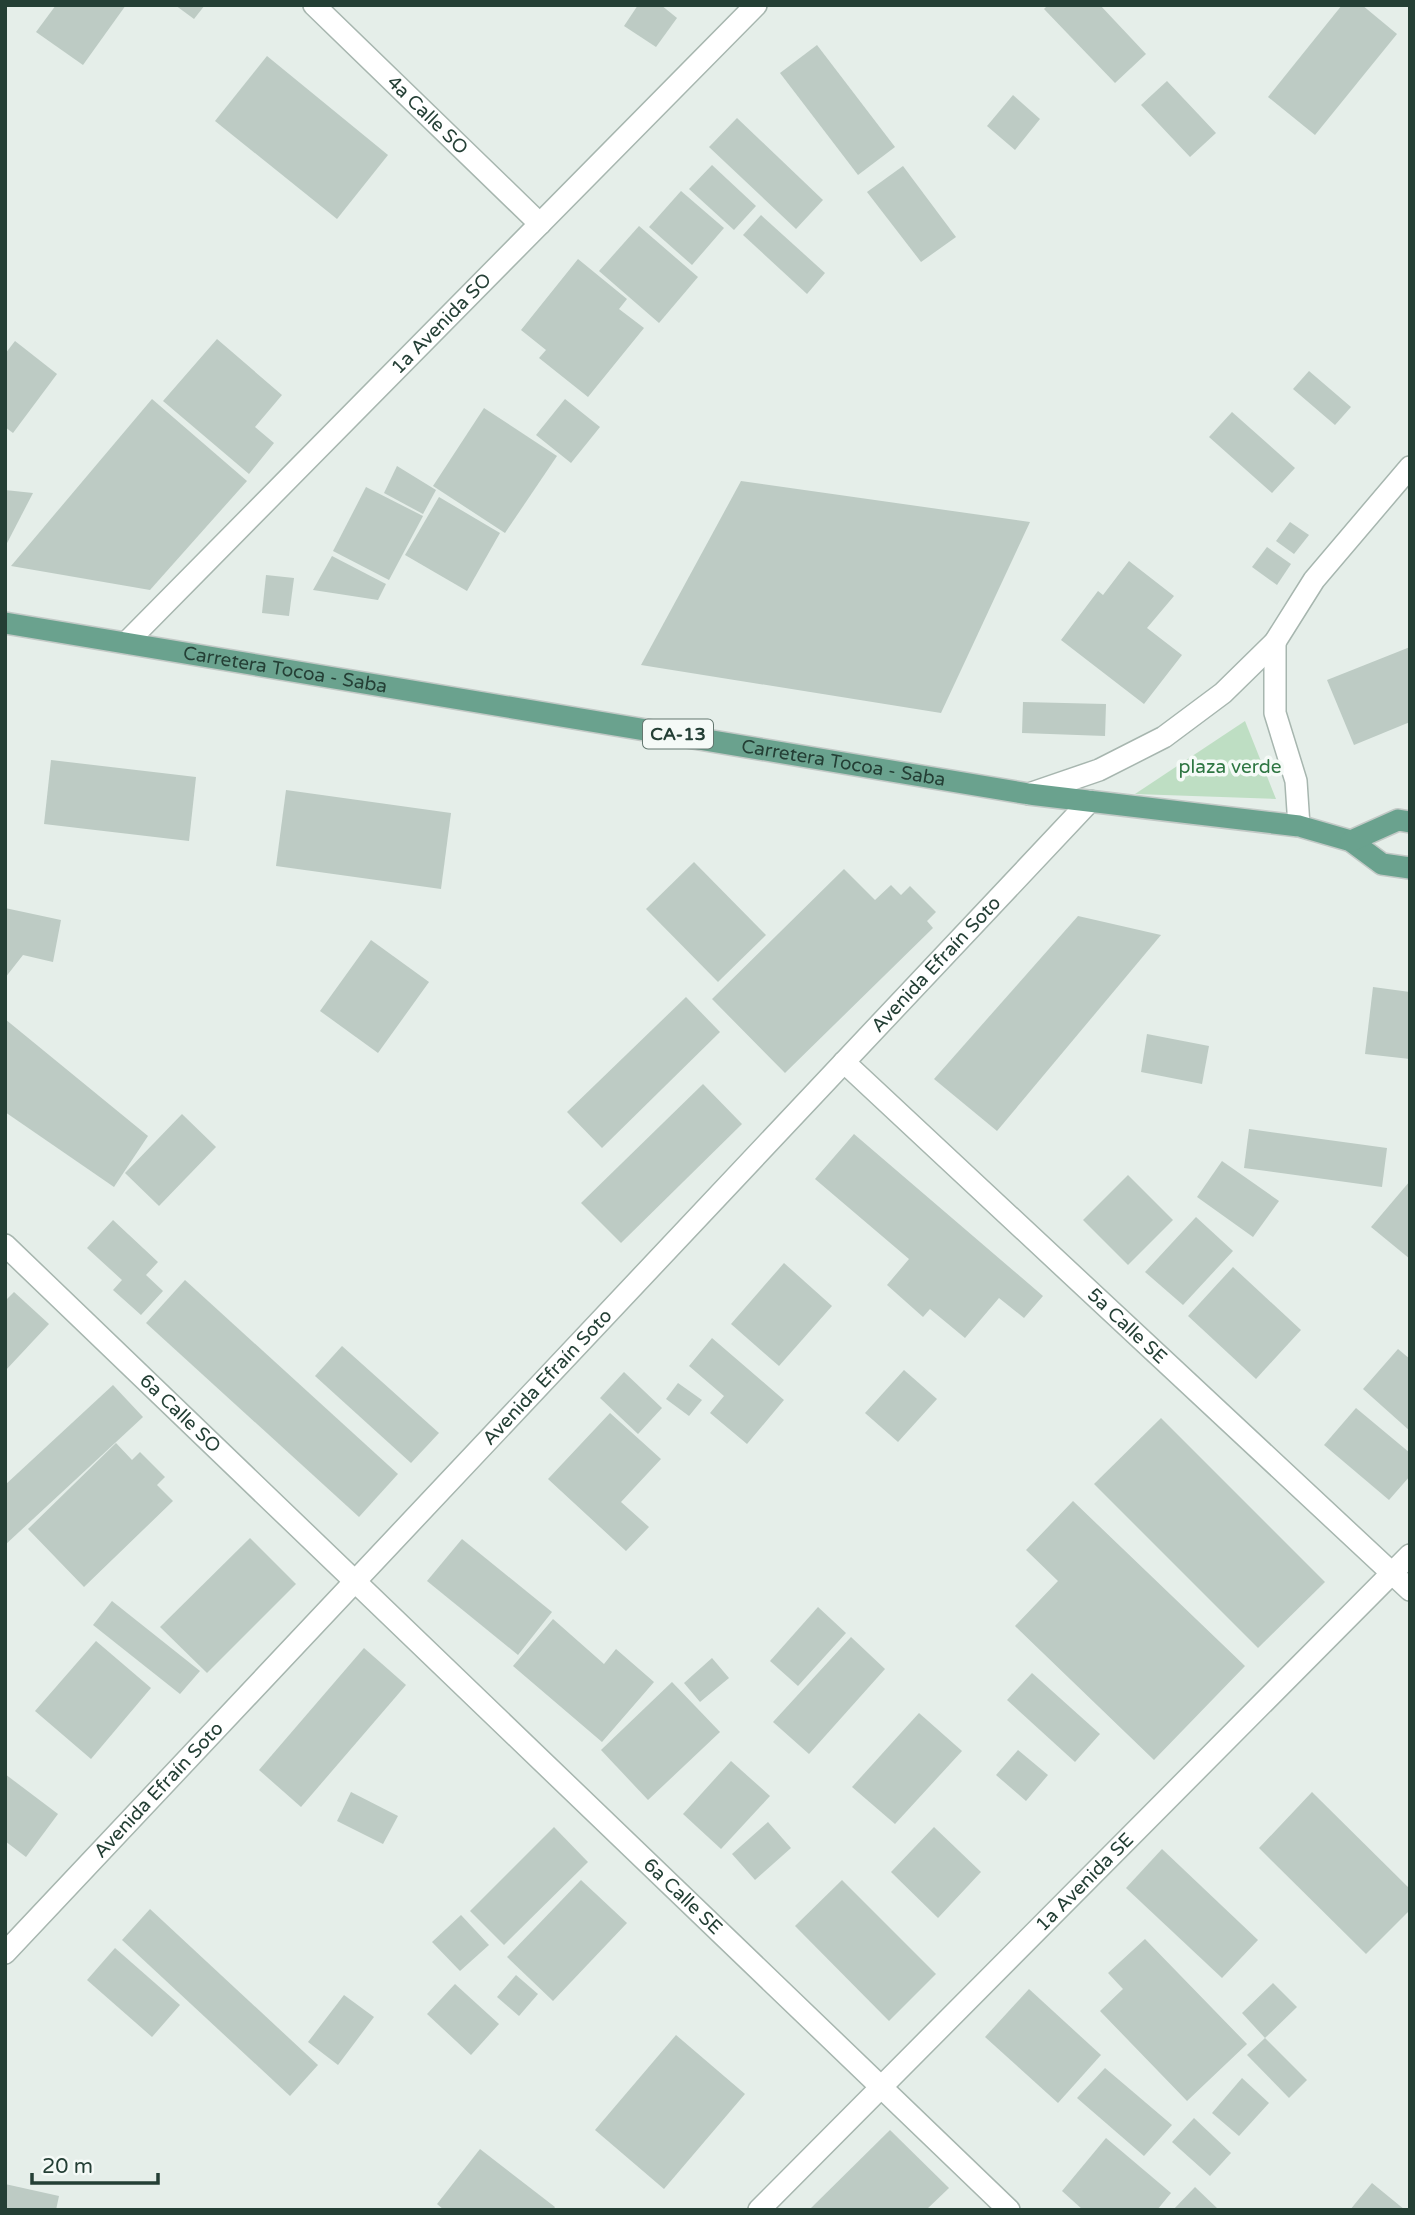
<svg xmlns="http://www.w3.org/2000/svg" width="1415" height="2215" viewBox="0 0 1415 2215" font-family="'Varela Round',sans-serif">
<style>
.green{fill:#bedec3}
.building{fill:#bdcbc4}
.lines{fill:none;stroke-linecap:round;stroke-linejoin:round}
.street-casing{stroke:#a7b6af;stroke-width:24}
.primary-casing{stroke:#c2c9c6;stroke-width:24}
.street{stroke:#fff;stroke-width:21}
.primary{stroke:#6aa28e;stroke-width:21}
.labels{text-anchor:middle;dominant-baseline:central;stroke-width:7;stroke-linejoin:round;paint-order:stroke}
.shield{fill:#f5faf7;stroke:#63776f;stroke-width:2}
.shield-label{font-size:18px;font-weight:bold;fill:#243f35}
.street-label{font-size:19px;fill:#243f35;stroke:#f5faf7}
.park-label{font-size:19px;fill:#2e7642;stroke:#f5faf7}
</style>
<rect width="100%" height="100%" fill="#e5eee9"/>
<path class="green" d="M1245 721 1276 799 1135 794Z"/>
<g class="building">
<path d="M56 5H126L83 65 36 32Z"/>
<path d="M175 5H205L194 19Z"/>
<path d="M638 5H661L677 18 656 47 624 26Z"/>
<path d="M1048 5H1100L1146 54 1115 83 1044 9Z"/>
<path d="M1342 5H1362L1397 34 1315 135 1268 97Z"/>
<path d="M817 45 895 147 858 175 780 73Z"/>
<path d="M267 56 388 155 337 219 215 121Z"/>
<path d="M1167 81 1216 133 1190 157 1141 105Z"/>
<path d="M1013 95 1040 119 1015 150 987 126Z"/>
<path d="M737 118 823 200 796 229 709 147Z"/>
<path d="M712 165 756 206 734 230 689 189Z"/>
<path d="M903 166 956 237 921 262 867 192Z"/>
<path d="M681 191 724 228 692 265 649 227Z"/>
<path d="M761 215 825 273 807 294 743 235Z"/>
<path d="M639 226 698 277 659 323 599 271Z"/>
<path d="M578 259 627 299 619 309 644 328 588 397 539 358 546 350 521 330Z"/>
<path d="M217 339 282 395 255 427 274 443 249 474 163 401Z"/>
<path d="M15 341 57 374 13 433 5 427V354Z"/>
<path d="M1309 371 1351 407 1335 425 1293 389Z"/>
<path d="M152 399 247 481 150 590 11 566Z"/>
<path d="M565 399 600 427 571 463 536 435Z"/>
<path d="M484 408 557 456 505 533 433 486Z"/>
<path d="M1232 412 1295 468 1272 493 1209 437Z"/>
<path d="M397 466 436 490 423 514 384 493Z"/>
<path d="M741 481 1030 522 941 713 641 665Z"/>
<path d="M366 487 423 516 389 580 333 551Z"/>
<path d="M5 490 33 493 5 547Z"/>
<path d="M439 497 500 533 467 591 405 555Z"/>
<path d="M1290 522 1309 535 1294 554 1276 541Z"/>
<path d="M1267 547 1291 564 1277 585 1252 567Z"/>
<path d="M332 556 386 584 378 600 313 590Z"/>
<path d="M1129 561 1174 596 1147 628 1182 655 1144 704 1061 640 1098 591 1103 595Z"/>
<path d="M266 575 294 578 289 616 262 613Z"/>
<path d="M1410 647V722L1354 745 1327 680Z"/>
<path d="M1023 702 1106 704 1105 736 1022 733Z"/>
<path d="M51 760 196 777 189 841 44 824Z"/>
<path d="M286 790 451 813 441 889 276 866Z"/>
<path d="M694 862 766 935 718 982 646 909Z"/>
<path d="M844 869 875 900 891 885 901 895 910 886 936 912 927 921 933 928 785 1073 712 999Z"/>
<path d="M5 908 61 920 53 962 23 955 5 978Z"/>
<path d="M1078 916 1161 935 997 1131 934 1079Z"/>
<path d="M371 940 429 982 378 1053 320 1011Z"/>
<path d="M1373 987 1410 992V1059L1365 1054Z"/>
<path d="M686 997 720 1032 602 1148 567 1112Z"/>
<path d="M5 1019 148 1136 114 1187 5 1112Z"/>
<path d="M1147 1034 1209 1046 1202 1084 1141 1072Z"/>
<path d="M703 1084 742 1124 621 1243 581 1203Z"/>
<path d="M182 1114 216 1147 159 1206 125 1173Z"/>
<path d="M1249 1129 1387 1148 1382 1187 1244 1168Z"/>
<path d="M854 1134 1043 1296 1024 1318 999 1298 965 1338 930 1309 923 1317 887 1285 909 1259 815 1179Z"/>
<path d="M1222 1161 1279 1201 1253 1237 1197 1197Z"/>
<path d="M1128 1175 1173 1220 1128 1265 1083 1220Z"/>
<path d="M1410 1181V1259L1371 1227Z"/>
<path d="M1196 1217 1233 1251 1183 1305 1145 1272Z"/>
<path d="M113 1220 158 1262 146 1275 163 1291 141 1315 113 1290 122 1280 87 1248Z"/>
<path d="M784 1263 832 1306 779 1366 731 1324Z"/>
<path d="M1233 1267 1301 1330 1256 1379 1188 1316Z"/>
<path d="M185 1280 398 1474 359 1517 146 1323Z"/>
<path d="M14 1292 49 1324 5 1371V1301Z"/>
<path d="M712 1338 784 1400 747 1444 710 1413 724 1396 689 1366Z"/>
<path d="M342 1346 439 1433 411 1463 315 1376Z"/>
<path d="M1398 1349 1410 1359V1431L1363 1389Z"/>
<path d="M904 1370 937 1399 898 1442 865 1413Z"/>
<path d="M624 1372 662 1408 638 1434 600 1398Z"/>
<path d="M678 1383 702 1400 689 1416 666 1399Z"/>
<path d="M113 1385 143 1417 5 1545V1485Z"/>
<path d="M1356 1408 1410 1453V1476L1389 1500 1324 1445Z"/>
<path d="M610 1413 661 1459 621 1502 649 1527 626 1551 548 1479Z"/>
<path d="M1161 1418 1325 1582 1258 1648 1094 1484Z"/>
<path d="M116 1443 132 1460 140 1452 165 1477 157 1485 173 1501 84 1587 28 1529Z"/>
<path d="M1073 1501 1245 1666 1154 1760 1015 1626 1058 1581 1026 1550Z"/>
<path d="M250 1538 296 1584 207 1673 160 1627Z"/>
<path d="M462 1539 552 1612 518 1655 427 1581Z"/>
<path d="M112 1601 200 1671 180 1694 93 1625Z"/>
<path d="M818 1607 846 1633 798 1686 770 1661Z"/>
<path d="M553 1619 604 1664 616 1649 654 1682 602 1742 513 1666Z"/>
<path d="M851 1637 885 1669 809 1754 773 1722Z"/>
<path d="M96 1641 151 1688 91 1759 35 1711Z"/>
<path d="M364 1648 406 1685 301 1807 259 1770Z"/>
<path d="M712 1658 729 1678 700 1702 684 1683Z"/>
<path d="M1032 1673 1100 1734 1075 1762 1007 1700Z"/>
<path d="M672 1682 720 1732 648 1800 601 1750Z"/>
<path d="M919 1713 962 1751 895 1824 852 1787Z"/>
<path d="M1018 1750 1048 1775 1026 1801 996 1775Z"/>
<path d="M731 1761 770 1796 721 1849 683 1814Z"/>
<path d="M5 1774 58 1814 26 1857 5 1841Z"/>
<path d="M351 1792 398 1816 383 1844 337 1821Z"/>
<path d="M1312 1792 1410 1889V1910L1366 1954 1259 1848Z"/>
<path d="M768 1822 791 1848 755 1880 732 1854Z"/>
<path d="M554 1827 588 1862 504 1945 470 1911Z"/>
<path d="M934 1827 981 1872 938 1918 891 1872Z"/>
<path d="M1162 1849 1258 1940 1222 1978 1126 1888Z"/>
<path d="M581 1880 627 1923 553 2001 507 1957Z"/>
<path d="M842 1880 936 1974 889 2021 795 1926Z"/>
<path d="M150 1909 318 2065 290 2096 122 1940Z"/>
<path d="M461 1915 489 1945 460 1971 432 1942Z"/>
<path d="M1145 1939 1247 2044 1187 2101 1100 2011 1123 1989 1108 1973Z"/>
<path d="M115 1948 180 2005 152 2037 87 1980Z"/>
<path d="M516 1975 538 1994 519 2016 497 1997Z"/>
<path d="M1273 1983 1297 2007 1265 2038 1242 2013Z"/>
<path d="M455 1984 499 2024 471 2055 427 2014Z"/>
<path d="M1029 1989 1101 2055 1058 2103 985 2037Z"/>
<path d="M344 1995 374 2017 338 2065 308 2042Z"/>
<path d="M676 2035 745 2094 664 2189 595 2130Z"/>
<path d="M1265 2038 1307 2080 1289 2098 1247 2055Z"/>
<path d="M1105 2068 1172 2125 1144 2156 1077 2098Z"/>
<path d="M1242 2078 1269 2103 1239 2136 1212 2113Z"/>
<path d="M1194 2118 1231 2153 1210 2176 1172 2142Z"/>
<path d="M890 2130 949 2188 926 2210H809Z"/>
<path d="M1106 2138 1171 2193 1157 2210H1083L1062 2191Z"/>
<path d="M480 2149 555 2207 553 2210H444L437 2204Z"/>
<path d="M1372 2183 1405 2210H1350Z"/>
<path d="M5 2184 59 2196 56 2210H5Z"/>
<path d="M1195 2187 1219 2210H1173Z"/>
</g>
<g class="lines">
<defs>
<g id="street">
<path id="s1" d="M314 5 540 224"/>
<path id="s2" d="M128 641 756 5"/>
<path d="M1275 642V713L1296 781 1299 826"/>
<path d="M1029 794 1099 770 1164 737 1223 693 1275 642 1314 580 1410 467"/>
<path id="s3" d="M844 1062 1410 1590"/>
<path id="s4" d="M5 1245 1009 2210"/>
<path id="s5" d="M5 1953 1090 801"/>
<path id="s6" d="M759 2210 1410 1555"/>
</g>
<g id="primary">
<path id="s7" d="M5 623 1029 794 1299 826 1351 841 1382 864 1410 868"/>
<path d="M1351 841 1398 820 1410 822"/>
</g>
</defs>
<use href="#street" class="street-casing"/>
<use href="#primary" class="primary-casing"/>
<use href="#street" class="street"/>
<use href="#primary" class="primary"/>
</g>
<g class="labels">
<rect class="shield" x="643" y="719.5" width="70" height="29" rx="5"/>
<g class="shield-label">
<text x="678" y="734">CA-13</text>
</g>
<g class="street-label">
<text stroke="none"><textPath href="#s1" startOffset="158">4a Calle SO</textPath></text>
<text stroke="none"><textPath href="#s2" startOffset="446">1a Avenida SO</textPath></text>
<text stroke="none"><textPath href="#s7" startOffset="284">Carretera Tocoa - Saba</textPath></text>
<text stroke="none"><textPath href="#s7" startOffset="850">Carretera Tocoa - Saba</textPath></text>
<text stroke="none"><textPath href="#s5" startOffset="1358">Avenida Efraín Soto</textPath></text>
<text stroke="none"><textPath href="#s3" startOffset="387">5a Calle SE</textPath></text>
<text stroke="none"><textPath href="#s5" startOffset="791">Avenida Efraín Soto</textPath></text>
<text stroke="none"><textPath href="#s4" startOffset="243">6a Calle SO</textPath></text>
<text stroke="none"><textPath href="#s5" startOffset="224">Avenida Efraín Soto</textPath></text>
<text stroke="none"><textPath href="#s6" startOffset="462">1a Avenida SE</textPath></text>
<text stroke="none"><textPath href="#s4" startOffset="940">6a Calle SE</textPath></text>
</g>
<g class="park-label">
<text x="1230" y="767">plaza verde</text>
</g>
</g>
<rect width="1415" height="2215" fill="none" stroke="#243f35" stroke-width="14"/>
<path d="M32 2173v10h126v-10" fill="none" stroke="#243f35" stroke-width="3.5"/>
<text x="42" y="2173" font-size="21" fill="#243f35" stroke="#f5faf7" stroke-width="5" paint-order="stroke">20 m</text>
</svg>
